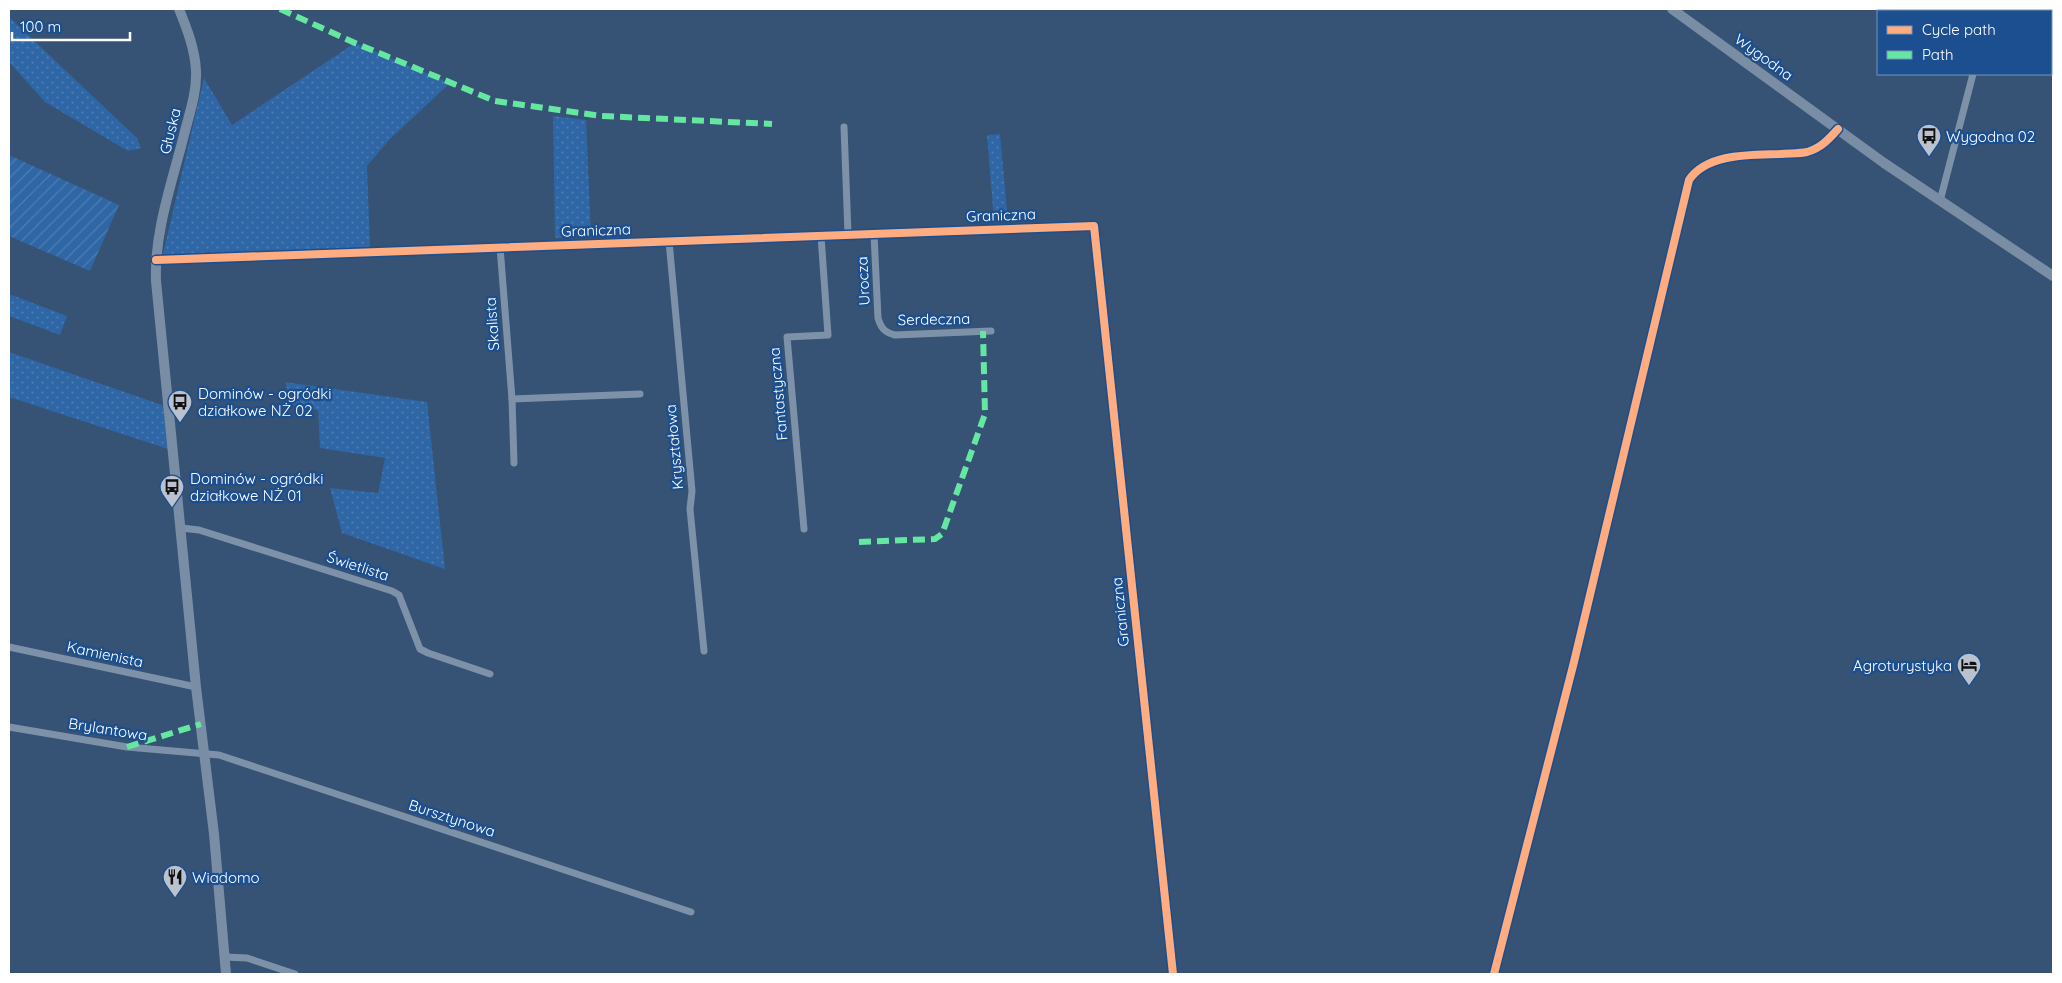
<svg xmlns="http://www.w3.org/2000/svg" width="2062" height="983" viewBox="0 0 2062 983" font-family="Quicksand,sans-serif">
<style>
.grass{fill:url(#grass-dots)}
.garden{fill:url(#garden-furrows)}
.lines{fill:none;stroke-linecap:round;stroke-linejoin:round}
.street{stroke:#7d92a8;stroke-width:7}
.secondary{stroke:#798da4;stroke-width:10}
.quiet{stroke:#66e7a1;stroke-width:6;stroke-dasharray:12 6;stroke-linecap:butt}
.cycleway-casing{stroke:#1b4f8f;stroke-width:11}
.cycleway{stroke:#ffac80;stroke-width:8}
.labels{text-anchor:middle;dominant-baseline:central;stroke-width:4.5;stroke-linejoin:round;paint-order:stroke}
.street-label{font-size:15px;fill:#fff;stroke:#1b4f8f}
.poi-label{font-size:15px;fill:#fff;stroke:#1b4f8f;text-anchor:start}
</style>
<defs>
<pattern id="grass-dots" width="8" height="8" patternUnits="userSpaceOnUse" patternTransform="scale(1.25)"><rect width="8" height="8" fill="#2f66a5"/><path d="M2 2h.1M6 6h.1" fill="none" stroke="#4e7db2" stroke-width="1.8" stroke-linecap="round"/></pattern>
<pattern id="garden-furrows" width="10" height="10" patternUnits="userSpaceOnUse" patternTransform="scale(1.25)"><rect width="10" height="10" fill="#2f66a5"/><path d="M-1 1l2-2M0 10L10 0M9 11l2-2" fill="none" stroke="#4e7db2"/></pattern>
</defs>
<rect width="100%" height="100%" fill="#365274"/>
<g class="grass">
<path d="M9 17 137 138 141 148 128 151 45 102 9 62Z"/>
<path d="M355 43 450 83 389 140 367 166 370 247 170 256 163 254 204 78 232 125Z"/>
<path d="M553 116 586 120 591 235 555 238Z"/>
<path d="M1000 134 1008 221H994L987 135Z"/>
<path d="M9 294 67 316 60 335 9 316Z"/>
<path d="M9 352 165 406 168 449 9 397Z"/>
<path d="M285 382 427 402 445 569 342 533 330 488 378 493 385 458 320 448 318 410 293 405Z"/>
</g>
<path class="garden" d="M9 155 119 205 90 271 9 236Z"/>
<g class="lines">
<g class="street">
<path d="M1988 11 1989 9"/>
<path d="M844 127 848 234"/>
<path d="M1940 201 1973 74"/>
<path d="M874 234 878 318C881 328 884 332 895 335L991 331"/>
<path d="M669 241 692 491 690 509 704 651"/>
<path d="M500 247 512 399 514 463"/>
<path d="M156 260 1094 226 1173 974"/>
<path d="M512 399 640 394"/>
<path d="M181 528 199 530 392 591 399 595 420 649 428 653 490 674"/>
<path d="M804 529 787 337 828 335 821 236"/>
<path d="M9 647 196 687"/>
<path d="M9 727 127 747 219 755 691 912"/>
<path d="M225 957 247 958 295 974"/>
<path d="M1494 974 1574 662 1689 180C1707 153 1751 155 1780 154 1788 153 1799 154 1807 152 1821 148 1829 139 1838 129"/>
</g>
<g class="secondary">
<path d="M179 9C187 29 195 49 196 71 197 91 190 112 185 131 173 180 154 231 156 281L196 687 214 834 226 974"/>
<path d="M1672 9 1884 163 2053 276"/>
</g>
<g class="quiet">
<path d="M280 9 355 43 495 101 602 116 772 124"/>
<path d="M859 542 935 539 942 534 985 414 983 331"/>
<path d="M127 747 201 724"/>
</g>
<defs>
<g id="cycleway">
<path d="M156 260 1094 226 1173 974"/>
<path d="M1494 974 1574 662 1689 180C1707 153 1751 155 1780 154 1788 153 1799 154 1807 152 1821 148 1829 139 1838 129"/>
</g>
</defs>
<use href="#cycleway" class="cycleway-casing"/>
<use href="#cycleway" class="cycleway"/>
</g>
<defs>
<symbol id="bus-pin" viewBox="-11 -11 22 30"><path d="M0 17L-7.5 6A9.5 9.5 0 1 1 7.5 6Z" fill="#b9c2ce" stroke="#1b4f8f"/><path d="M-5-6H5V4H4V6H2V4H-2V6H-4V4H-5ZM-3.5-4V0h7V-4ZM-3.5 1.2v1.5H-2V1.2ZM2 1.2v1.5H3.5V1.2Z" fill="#111"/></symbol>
<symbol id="hotel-pin" viewBox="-11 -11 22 30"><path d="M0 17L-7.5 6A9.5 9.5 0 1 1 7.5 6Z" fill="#b9c2ce" stroke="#1b4f8f"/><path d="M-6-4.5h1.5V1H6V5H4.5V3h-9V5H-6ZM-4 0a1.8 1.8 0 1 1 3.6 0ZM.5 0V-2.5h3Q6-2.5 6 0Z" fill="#111"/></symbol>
<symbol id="restaurant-pin" viewBox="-11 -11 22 30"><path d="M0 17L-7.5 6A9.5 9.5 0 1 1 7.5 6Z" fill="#b9c2ce" stroke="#1b4f8f"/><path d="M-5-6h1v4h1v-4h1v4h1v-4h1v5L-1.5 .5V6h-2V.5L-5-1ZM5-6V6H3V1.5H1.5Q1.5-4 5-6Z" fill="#111"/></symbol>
</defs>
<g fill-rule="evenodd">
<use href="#bus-pin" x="1915" y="122" width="28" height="38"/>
<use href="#bus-pin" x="166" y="388" width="28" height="38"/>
<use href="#bus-pin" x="158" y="473" width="28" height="38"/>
<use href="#hotel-pin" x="1955" y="651" width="28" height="38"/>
<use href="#restaurant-pin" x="161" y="863" width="28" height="38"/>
</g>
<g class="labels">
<g class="street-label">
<text transform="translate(1764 57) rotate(36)">Wygodna</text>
<text transform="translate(170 131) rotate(-76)">Głuska</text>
<text transform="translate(1001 215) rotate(-2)">Graniczna</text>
<text transform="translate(596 230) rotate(-2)">Graniczna</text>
<text transform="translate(863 281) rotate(-93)">Urocza</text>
<text transform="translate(934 319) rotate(-1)">Serdeczna</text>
<text transform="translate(492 324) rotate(-94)">Skalista</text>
<text transform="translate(778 394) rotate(-95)">Fantastyczna</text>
<text transform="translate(674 447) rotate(-95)">Kryształowa</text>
<text transform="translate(358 566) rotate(18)">Świetlista</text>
<text transform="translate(1120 612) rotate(-96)">Graniczna</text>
<text transform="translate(105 654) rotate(12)">Kamienista</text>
<text transform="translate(108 729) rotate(9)">Brylantowa</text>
<text transform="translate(452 818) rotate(18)">Bursztynowa</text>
</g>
<g class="poi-label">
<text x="1946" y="136">Wygodna 02</text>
<text x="198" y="393">Dominów - ogródki<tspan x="198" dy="17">działkowe NŻ 02</tspan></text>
<text x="190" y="478">Dominów - ogródki<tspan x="190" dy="17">działkowe NŻ 01</tspan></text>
<text x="1952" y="665" text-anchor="end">Agroturystyka</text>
<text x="192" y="877">Wiadomo</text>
</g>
</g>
<rect width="2062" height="983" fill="none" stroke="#ffffff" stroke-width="20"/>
<rect x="1877" y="10" width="175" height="65" fill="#1b4f8f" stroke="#7695bc"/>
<rect x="1887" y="26" width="25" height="8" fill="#ffac80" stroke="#7695bc"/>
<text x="1922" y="35" font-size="15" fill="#ffffff">Cycle path</text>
<rect x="1887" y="51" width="25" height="8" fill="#66e7a1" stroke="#7695bc"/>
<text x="1922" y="60" font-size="15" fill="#ffffff">Path</text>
<path d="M12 32v8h118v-8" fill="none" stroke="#ffffff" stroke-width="2.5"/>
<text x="20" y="32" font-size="15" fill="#ffffff" stroke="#1b4f8f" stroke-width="4" paint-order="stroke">100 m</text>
</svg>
